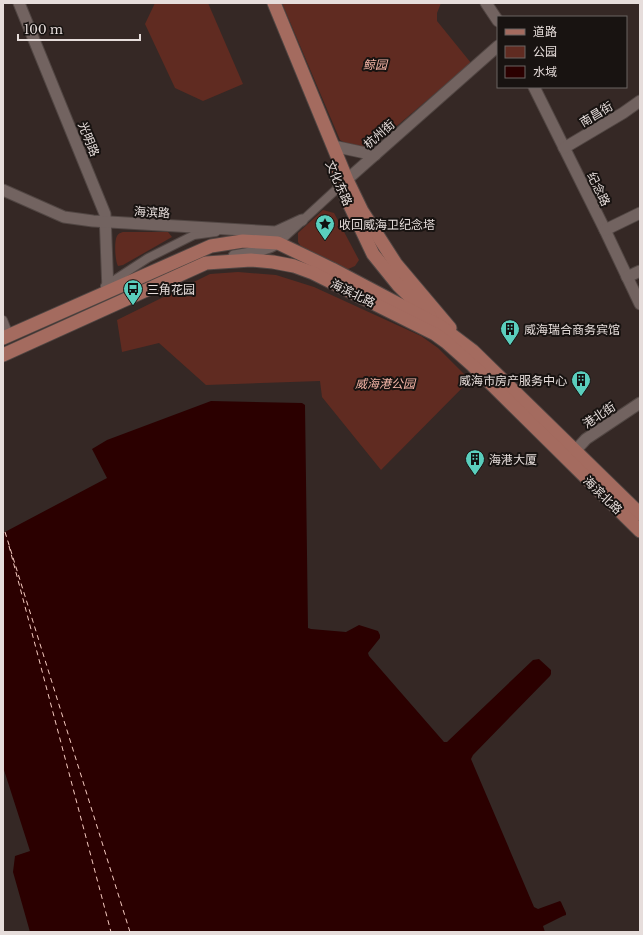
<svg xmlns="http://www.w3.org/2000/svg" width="643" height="935" viewBox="0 0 643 935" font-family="'Libre Baskerville','Noto Sans SC',serif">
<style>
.green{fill:#602b21}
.water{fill:#2b0000}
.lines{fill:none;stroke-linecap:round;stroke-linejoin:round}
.ferry{stroke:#f5cac0;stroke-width:1;stroke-dasharray:5 4;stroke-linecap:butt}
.street-casing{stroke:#514643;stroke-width:10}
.secondary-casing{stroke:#514643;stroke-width:13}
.primary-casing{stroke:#514643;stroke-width:15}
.street{stroke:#726360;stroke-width:8}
.secondary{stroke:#726360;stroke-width:11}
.primary{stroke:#a46b5f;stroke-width:13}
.labels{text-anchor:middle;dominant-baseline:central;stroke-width:4;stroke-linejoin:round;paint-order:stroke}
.park-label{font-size:12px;font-style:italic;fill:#f3b4a6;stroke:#181311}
.street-label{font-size:12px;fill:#e6dddb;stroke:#181311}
.poi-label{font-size:12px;fill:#e6dddb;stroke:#181311;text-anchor:start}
</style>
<rect width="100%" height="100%" fill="#352825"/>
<g class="green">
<path d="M155 3H208L243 84 203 101 175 88 145 24Z"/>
<path d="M282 3H441L437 13V21L471 63 372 147 354 148 340 140Z"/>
<path d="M323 210 334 213 359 260 355 266 346 270 302 248 298 242V233Z"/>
<path d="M123 232H168L172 237 123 265 118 266C115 261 114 241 117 236 119 233 120 233 123 232Z"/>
<path d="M238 272 276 275 314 287 421 336 438 348 470 380 381 470 322 397 320 381 206 385 159 343 122 352 117 320 210 274Z"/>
</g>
<path class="water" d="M211 401 302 403 305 405 308 628 311 629 346 632 359 625 378 631 380 635V638L368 653 369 656 444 742H447L533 660 539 659 551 670V674L550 676 473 755 471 759 534 907 538 909 560 901 561 902 566 913V915L563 916 543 926 545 932H30L13 872 15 856 30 851 3 767V533L107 478 92 449 107 440Z"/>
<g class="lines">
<g class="ferry">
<path d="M5 532 130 932"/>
<path d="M9 546 111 932"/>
</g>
<defs>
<g id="street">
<path d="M278 243 340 186"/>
<path d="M105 286 148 258 194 235 216 232"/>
<path d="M3 320 9 335"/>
</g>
<g id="secondary">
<path d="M19 3 105 214 108 291"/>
<path d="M486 3 498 21"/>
<path d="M534 87 605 230 640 304"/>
<path d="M333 146 375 155"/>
<path d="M564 148 623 113 640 101"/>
<path d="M342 184 498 46"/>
<path d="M3 190 64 217 93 221 276 232 302 220"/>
<path d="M605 230 640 213"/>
<path d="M234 256C250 253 264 251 278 243"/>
<path d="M627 277 640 271"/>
<path d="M575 451 586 439 640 403"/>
</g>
<g id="primary">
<path d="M274 3 347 180 362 211 396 264 450 328"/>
<path d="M336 176 373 254 398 285 430 316"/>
<path d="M3 338 211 246 243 241 278 243 332 269 440 326 473 351 640 514"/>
<path d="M3 355 206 263 251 260 273 262 294 266 313 273 435 334 446 342 472 365 640 531"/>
</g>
</defs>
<use href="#street" class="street-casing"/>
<use href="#secondary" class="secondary-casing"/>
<use href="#primary" class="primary-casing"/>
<use href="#street" class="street"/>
<use href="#secondary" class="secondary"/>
<use href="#primary" class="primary"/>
</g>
<defs>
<symbol id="sight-pin" viewBox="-11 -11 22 30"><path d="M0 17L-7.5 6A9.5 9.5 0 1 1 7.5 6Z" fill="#5acebd" stroke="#181311"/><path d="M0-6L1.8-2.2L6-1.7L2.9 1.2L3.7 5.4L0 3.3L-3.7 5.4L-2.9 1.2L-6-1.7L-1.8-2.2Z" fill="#111"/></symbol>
<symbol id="bus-pin" viewBox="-11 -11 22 30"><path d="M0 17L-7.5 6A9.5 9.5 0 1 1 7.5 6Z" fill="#5acebd" stroke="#181311"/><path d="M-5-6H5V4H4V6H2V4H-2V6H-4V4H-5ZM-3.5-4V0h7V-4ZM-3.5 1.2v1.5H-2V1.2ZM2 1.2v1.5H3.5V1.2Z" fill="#111"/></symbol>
<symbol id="building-pin" viewBox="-11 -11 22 30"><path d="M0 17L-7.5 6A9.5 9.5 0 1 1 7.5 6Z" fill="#5acebd" stroke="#181311"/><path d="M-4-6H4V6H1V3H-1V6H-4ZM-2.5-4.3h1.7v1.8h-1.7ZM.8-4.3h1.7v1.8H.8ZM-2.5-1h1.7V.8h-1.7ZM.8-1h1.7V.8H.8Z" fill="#111"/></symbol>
</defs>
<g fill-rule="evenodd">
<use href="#sight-pin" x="314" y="213" width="22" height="30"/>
<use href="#bus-pin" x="122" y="278" width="22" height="30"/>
<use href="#building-pin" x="499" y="318" width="22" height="30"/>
<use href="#building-pin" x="570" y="369" width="22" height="30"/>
<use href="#building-pin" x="464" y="448" width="22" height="30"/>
</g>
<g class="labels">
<g class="park-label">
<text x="375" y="64">鲸园</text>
<text x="385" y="383">威海港公园</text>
</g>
<g class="street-label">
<text transform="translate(596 114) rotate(-31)">南昌街</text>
<text transform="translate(379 134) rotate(-41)">杭州街</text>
<text transform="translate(89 139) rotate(68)">光明路</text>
<text transform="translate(339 183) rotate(66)">文化东路</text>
<text transform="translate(599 189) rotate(64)">纪念路</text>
<text transform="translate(152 212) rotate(3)">海滨路</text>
<text transform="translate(353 293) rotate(26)">海滨北路</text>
<text transform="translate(599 415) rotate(-34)">港北街</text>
<text transform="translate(603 495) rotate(44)">海滨北路</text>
</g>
<g class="poi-label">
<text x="339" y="224">收回威海卫纪念塔</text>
<text x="147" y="289">三角花园</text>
<text x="524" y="329">威海瑞合商务宾馆</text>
<text x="567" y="380" text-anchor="end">威海市房产服务中心</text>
<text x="489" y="459">海港大厦</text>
</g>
</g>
<rect width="643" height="935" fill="none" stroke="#e6dddb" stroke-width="8"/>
<rect x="497" y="16" width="130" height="72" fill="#181311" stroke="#6a6462"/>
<rect x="505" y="29" width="20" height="6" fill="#a46b5f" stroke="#6a6462"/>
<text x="533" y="36" font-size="12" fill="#e6dddb">道路</text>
<rect x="505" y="46" width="20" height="12" fill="#602b21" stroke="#6a6462"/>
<text x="533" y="56" font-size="12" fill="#e6dddb">公园</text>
<rect x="505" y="66" width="20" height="12" fill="#2b0000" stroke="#6a6462"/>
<text x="533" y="76" font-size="12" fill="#e6dddb">水域</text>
<path d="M18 34v6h122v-6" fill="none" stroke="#e6dddb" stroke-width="2"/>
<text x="24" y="34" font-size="12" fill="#e6dddb" stroke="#181311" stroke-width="3" paint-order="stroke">100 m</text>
</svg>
